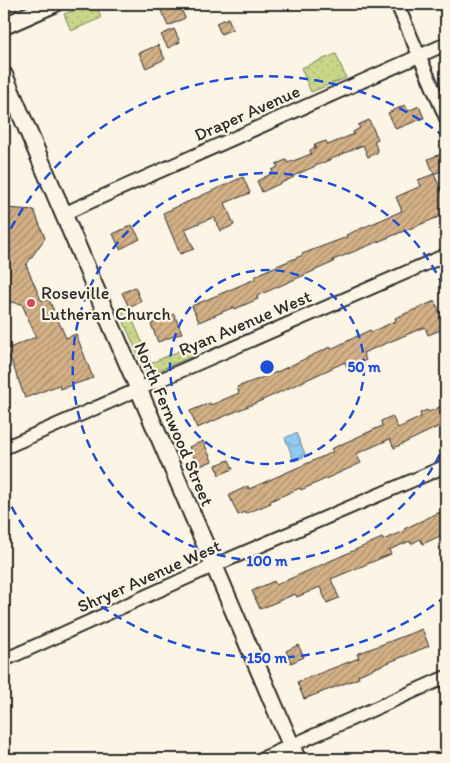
<svg xmlns="http://www.w3.org/2000/svg" width="450" height="763" viewBox="0 0 450 763" font-family="Itim,sans-serif">
<style>
.grass{fill:url(#grass-dots);stroke:#7a805a}
.water{fill:url(#water-waves);stroke:#688ba1}
.building{fill:url(#building-hatch);stroke:#2b2b2b}
.lines{fill:none;stroke-linecap:round;stroke-linejoin:round}
.minor-casing{stroke:#2b2b2b;stroke-width:16}
.tertiary-casing{stroke:#2b2b2b;stroke-width:20}
.minor{stroke:#fcf5e5;stroke-width:12}
.tertiary{stroke:#fcf5e5;stroke-width:16}
.ring{fill:none;stroke:#1d4ed8;stroke-width:2.5;stroke-dasharray:9 6}
.poi-dot{fill:#d1495b;stroke:#fcf5e5;stroke-width:2}
.labels{text-anchor:middle;dominant-baseline:central;stroke-width:4.5;stroke-linejoin:round;paint-order:stroke}
.street-label{font-size:18px;fill:#2b2b2b;stroke:#fcf5e5}
.poi-label{font-size:18px;fill:#2b2b2b;stroke:#fcf5e5;text-anchor:start}
.centre{fill:#1d4ed8;stroke:#fcf5e5;stroke-width:2.5}
.ring-label{font-size:15px;text-anchor:middle;font-weight:bold;fill:#1d4ed8;stroke:#fcf5e5;stroke-width:4.5;stroke-linejoin:round;paint-order:stroke}
</style>
<defs>
<pattern id="grass-dots" width="8" height="8" patternUnits="userSpaceOnUse" patternTransform="scale(1.25)"><rect width="8" height="8" fill="#c8d689"/><path d="M2 2h.1M6 6h.1" fill="none" stroke="#acb876" stroke-width="1.8" stroke-linecap="round"/></pattern>
<pattern id="water-waves" width="16" height="10" patternUnits="userSpaceOnUse" patternTransform="scale(1.25)"><rect width="16" height="10" fill="#91cbf0"/><path d="M0 5q4-4 8 0t8 0" fill="none" stroke="#7daece"/></pattern>
<pattern id="building-hatch" width="6" height="6" patternUnits="userSpaceOnUse" patternTransform="scale(1.25)"><rect width="6" height="6" fill="#d4b186"/><path d="M-1 1l2-2M0 6l6-6M5 7l2-2" fill="none" stroke="#ac906e"/></pattern>
</defs>
<rect width="100%" height="100%" fill="#fcf5e5"/>
<filter id="ink" filterUnits="userSpaceOnUse"><feTurbulence type="fractalNoise" baseFrequency=".02" numOctaves="2"/><feDisplacementMap in="SourceGraphic" scale="10" xChannelSelector="R" yChannelSelector="G"/><feConvolveMatrix kernelMatrix="1 2 1 2 8 2 1 2 1" color-interpolation-filters="sRGB"/></filter>
<g filter="url(#ink)">
<g class="grass">
<path d="M88 4H96L101 18 71 31 64 14Z"/>
<path d="M336 54 346 78 311 92 301 68Z"/>
<path d="M128 309 151 363 189 347 193 356 155 372 149 373 145 371 120 313Z"/>
</g>
<path class="water" d="M296 433 306 456 294 461 285 438Z"/>
<g class="building">
<path d="M158 4H179L185 18 168 26Z"/>
<path d="M228 18 233 29 221 34 216 23Z"/>
<path d="M174 29 180 42 168 48 161 35Z"/>
<path d="M158 45 165 59 146 68 139 53Z"/>
<path d="M405 105 408 111 419 106 424 118 396 129 388 113Z"/>
<path d="M369 120 378 139 374 141 378 152 368 157 363 145 293 176 294 177 262 192 257 181 273 173 272 170 278 167 276 164 286 160 288 163 311 154 310 150 316 148 314 145 326 141 328 145 354 134 353 132 360 128 358 125Z"/>
<path d="M441 154 446 169 434 174 446 201V214L333 260 334 262 257 296 258 299 235 309 234 307 199 322 192 306 255 279V277L265 271 303 255 302 254 347 237 346 235 402 211 396 197 421 186 418 180 434 174 428 159Z"/>
<path d="M243 177 250 193 225 203 234 225 221 231 214 217 185 229 194 249 180 254 163 213Z"/>
<path d="M4 208 34 210 45 238 26 265 41 300H49L66 338 76 334 93 378 60 389 59 385 25 398 7 349 36 337 22 304 4 301Z"/>
<path d="M132 225 140 239 120 249 113 234Z"/>
<path d="M135 287 141 301 129 307 122 293Z"/>
<path d="M435 301 440 313 446 310V328L428 335 425 327 363 353 366 360 356 365V362L347 367 345 362 265 399 197 428 190 411 210 403 211 405 239 393 237 387 277 372 330 347 331 349 370 330 371 332 396 321 395 318Z"/>
<path d="M174 314 182 333 158 342 151 324Z"/>
<path d="M446 404V423L394 448 390 439 356 454 361 463 301 490 300 488 270 501 271 503 245 514 244 512 238 515 229 495 248 486 249 489 333 452 331 449 382 426 381 421 392 416 398 428 421 417 420 413 427 410 429 412Z"/>
<path d="M203 441 212 461 198 467 189 447Z"/>
<path d="M229 460 233 469 219 475 216 465Z"/>
<path d="M440 512 442 517 446 515V533L423 544 420 539 411 544 410 541 389 550 391 554 331 579 339 598 327 603 320 587 297 597 295 594 260 609 252 591 274 581 276 585 382 538 383 540 405 531 404 529Z"/>
<path d="M422 629 429 646 358 675 359 678 304 699 297 682 359 658 357 654Z"/>
<path d="M298 645 304 657 291 663 286 651Z"/>
</g>
<g class="lines">
<defs>
<g id="minor">
<path d="M397 4 446 118"/>
<path d="M63 214 446 44"/>
<path d="M4 448 446 255"/>
<path d="M4 660 213 566 446 466"/>
<path d="M261 759 446 677"/>
</g>
<g id="tertiary">
<path d="M4 26 54 4"/>
<path d="M4 75 297 759"/>
</g>
</defs>
<use href="#minor" class="minor-casing"/>
<use href="#tertiary" class="tertiary-casing"/>
<use href="#minor" class="minor"/>
<use href="#tertiary" class="tertiary"/>
</g>
</g>
<g class="ring">
<circle cx="267" cy="367" r="97"/>
<path d="M446 441A194 194 0 1 1 446 293"/>
<path d="M446 596A291 291 0 0 1 4 492M4 242A291 291 0 0 1 446 138"/>
</g>
<circle class="poi-dot" cx="31" cy="303" r="5"/>
<g class="labels">
<g class="street-label">
<text transform="translate(247 113) rotate(-24)">Draper Avenue</text>
<text transform="translate(245 323) rotate(-23)">Ryan Avenue West</text>
<text transform="translate(174 424) rotate(67)">North Fernwood Street</text>
<text transform="translate(149 576) rotate(-24)">Shryer Avenue West</text>
</g>
<g class="poi-label">
<text x="41" y="293">Roseville<tspan x="41" dy="21">Lutheran Church</tspan></text>
</g>
</g>
<circle cx="267" cy="367" r="8" class="centre"/>
<g class="ring-label">
<text x="364" y="372">50 m</text>
<text x="267" y="566">100 m</text>
<text x="267" y="663">150 m</text>
</g>
<rect width="450" height="763" fill="none" stroke="#fcf5e5" stroke-width="20"/>
<rect x="10" y="10" width="430" height="743" fill="none" stroke="#2b2b2b" stroke-width="2" filter="url(#ink)"/>
</svg>
